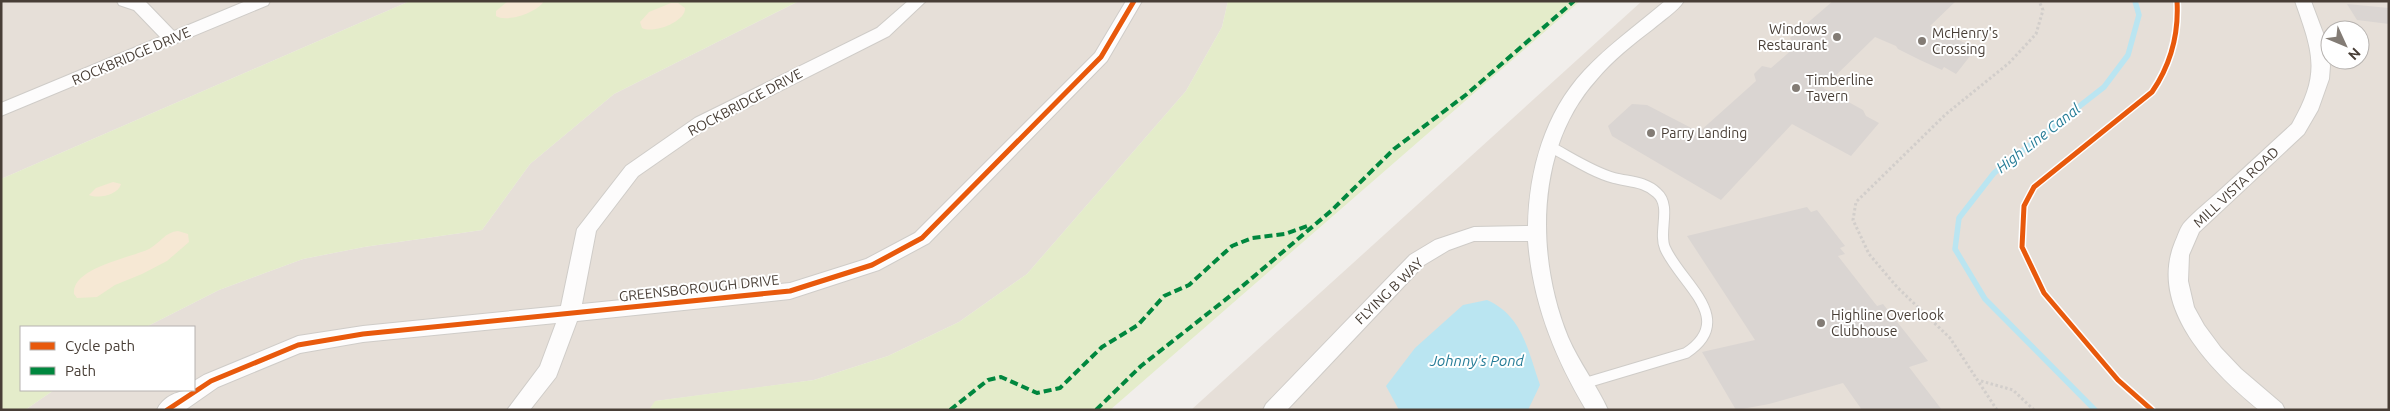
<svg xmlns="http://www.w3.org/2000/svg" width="2390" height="411" viewBox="0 0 2390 411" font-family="Ubuntu,sans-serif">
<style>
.residential{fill:#e6dfd8;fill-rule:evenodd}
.green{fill:#e4ecca}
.sand{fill:#f6e8d4}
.water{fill:#bae5f1}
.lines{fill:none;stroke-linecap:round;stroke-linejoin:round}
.stream{stroke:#bae5f1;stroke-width:5.5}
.building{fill:#dad5d2}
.service-casing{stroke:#cfccc8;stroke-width:12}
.minor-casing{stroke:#cfccc8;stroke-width:2}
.path{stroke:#d2cecb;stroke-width:3;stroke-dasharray:2.5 2.5;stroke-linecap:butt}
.service{stroke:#fdfcfc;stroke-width:10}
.minor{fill:#fdfcfc;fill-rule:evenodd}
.quiet{stroke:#00873e;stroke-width:4;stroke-dasharray:8 4;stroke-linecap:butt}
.cycleway-casing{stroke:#fff;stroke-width:8}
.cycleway{stroke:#e8590c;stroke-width:5}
.poi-dot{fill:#837c75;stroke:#fff;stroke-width:2}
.labels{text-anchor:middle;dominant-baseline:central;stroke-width:4;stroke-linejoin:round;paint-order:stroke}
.poi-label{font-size:14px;fill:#483e36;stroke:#fff;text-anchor:start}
.street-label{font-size:14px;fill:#483e36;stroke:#fff}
.water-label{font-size:15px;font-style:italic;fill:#257c97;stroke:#fff}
</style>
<rect width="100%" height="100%" fill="#f1eeeb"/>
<g class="residential">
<path d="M1 1H410L1 179Z"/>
<path d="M799 1H1228L1222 27 1186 91 1027 274 959 322 888 356 814 380 656 401 649 410H25L54 390H194V327H146L219 290 303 259 364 247 482 230 530 164 614 94Z"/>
<path d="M1642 1H2389V410H1191ZM2330 30H2360V60H2330Z"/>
</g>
<g class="green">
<path d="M410 1H799L614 94 530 164 482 230 364 247 303 259 219 290 146 327H21V390H54L25 410H1V179Z"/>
<path d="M1228 1H1580L1110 410H649L655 401 814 380 888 356 959 322 1027 274 1186 91 1222 27Z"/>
</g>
<g class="sand">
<path d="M508 1H544C538 12 507 23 496 16V11Z"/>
<path d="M671 3H678L685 8C686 22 653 34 642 28L640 22 649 12Z"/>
<path d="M113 182 121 184C118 195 99 199 89 195L96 188Z"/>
<path d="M178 231 188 234 189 242 167 261 142 274 115 285 97 297 77 298 74 294C71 268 130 258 149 249 160 243 165 232 178 231Z"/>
</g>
<path class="water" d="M1487 300C1523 316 1528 351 1540 385L1528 410H1399L1386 386 1415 348 1463 305Z"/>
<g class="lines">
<path class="stream" d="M2095 410 1985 299 1955 249 1959 218 1994 173 2104 87 2128 55 2139 15 2135 1"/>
</g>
<g class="building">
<path d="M1833 1H1956L1930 26 1967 44V48L1974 51 1956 74 1944 67 1942 70 1920 60 1898 49 1896 46 1875 37 1823 88 1863 110 1866 116 1879 123 1851 156 1792 124 1721 200 1612 136 1608 126 1632 104 1647 105 1699 132 1756 81 1754 74 1762 66 1771 68 1795 47 1790 38Z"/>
<path d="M2347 4 2389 8V24L2357 20Z"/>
<path d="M1807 207 1811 212 1817 210 1845 246 1840 248 1845 254 1838 256 1877 306 1883 304 1928 361 1909 367 1942 410H1862L1843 383 1769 404 1736 410 1702 352 1755 340 1687 236Z"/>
</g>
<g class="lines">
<defs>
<path id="service" d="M1549 146C1570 157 1592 172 1614 178 1629 182 1645 181 1657 193 1672 206 1658 232 1665 248 1680 283 1738 319 1686 353L1582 384"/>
<g id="minor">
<path d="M117 1 146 2 174 31 246 1H270L268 5 1 116V103L160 37 134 10 119 5Z"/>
<path d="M908 1H926L889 36 707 128 638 176 596 231 582 304 790 283 866 259 915 233 1095 53 1126 1H1142L1107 61 929 243 879 270 790 299 577 321 556 377 530 410H507L540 366 556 323 363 342 300 353 218 387 185 410H157C163 396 179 390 194 390V381L204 375 298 336 363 326 561 306 577 229 626 166 695 118 877 28Z"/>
<path d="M1665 1H1684C1677 12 1663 20 1653 29 1633 44 1613 60 1597 79 1535 147 1535 256 1568 337 1579 363 1597 385 1608 410H1586C1554 356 1533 303 1528 241H1474L1449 250 1424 265 1287 410H1263L1266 404 1410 255 1435 240 1474 227 1528 226C1529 170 1545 113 1584 71 1608 45 1638 24 1665 1Z"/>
<path d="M2295 1H2311L2325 38 2330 66 2329 79 2318 110 2304 134 2199 232 2189 255 2188 281 2194 307 2204 325 2221 348 2241 369 2282 404 2285 410H2259C2212 372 2148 308 2175 242 2178 236 2180 227 2185 222 2195 211 2208 201 2219 191 2243 169 2267 147 2292 124 2321 73 2314 55 2295 1Z"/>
</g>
</defs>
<use href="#service" class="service-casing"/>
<use href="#minor" class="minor-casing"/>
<g class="path">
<path d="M1981 381 2013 390 2034 410"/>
<path d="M1997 410 1950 338 1897 287 1869 254 1853 220 1856 202 1946 114 2009 63 2036 34 2043 10 2039 1"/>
</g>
<use href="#service" class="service"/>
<use href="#minor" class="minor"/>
<g class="quiet">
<path d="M950 410 988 380 1001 377 1037 393 1060 388 1102 347 1138 325 1164 296 1189 285 1232 246 1252 238 1285 234 1307 226"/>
<path d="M1096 410 1141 366 1239 289 1331 211 1394 149 1467 94 1574 1"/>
</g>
<defs>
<g id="cycleway">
<path d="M167 410 211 381 298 345 363 334 790 291 872 265 922 238 1101 57 1134 1"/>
<path d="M2152 410 2118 380 2044 293 2022 247 2024 206 2034 187 2152 92C2171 64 2179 35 2177 1"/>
</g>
</defs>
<use href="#cycleway" class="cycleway-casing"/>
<use href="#cycleway" class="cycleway"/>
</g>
<g class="poi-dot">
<circle cx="1837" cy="37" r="5"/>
<circle cx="1922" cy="41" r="5"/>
<circle cx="1796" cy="88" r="5"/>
<circle cx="1651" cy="133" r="5"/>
<circle cx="1821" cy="323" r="5"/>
</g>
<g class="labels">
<g class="poi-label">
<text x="1827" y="29" text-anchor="end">Windows<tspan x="1827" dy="16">Restaurant</tspan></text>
<text x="1932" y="33">McHenry's<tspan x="1932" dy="16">Crossing</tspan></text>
<text x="1806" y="80">Timberline<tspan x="1806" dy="16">Tavern</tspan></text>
<text x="1661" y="133">Parry Landing</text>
<text x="1831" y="315">Highline Overlook<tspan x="1831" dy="16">Clubhouse</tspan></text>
</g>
<g class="street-label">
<text transform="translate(131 56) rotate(-23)">ROCKBRIDGE DRIVE</text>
<text transform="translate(745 102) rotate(-28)">ROCKBRIDGE DRIVE</text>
<text transform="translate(2236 187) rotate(-43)">MILL VISTA ROAD</text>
<text transform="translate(699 288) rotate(-6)">GREENSBOROUGH DRIVE</text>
<text transform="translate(1389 291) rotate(-44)">FLYING B WAY</text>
</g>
<g class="water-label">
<text transform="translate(2038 138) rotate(-38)">High Line Canal</text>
<text x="1477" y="360">Johnny's Pond</text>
</g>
</g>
<rect width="2390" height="411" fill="none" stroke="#483e36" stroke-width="5"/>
<rect x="20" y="326" width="175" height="65" fill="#ffffff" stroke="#b6b2af"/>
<rect x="30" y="342" width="25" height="8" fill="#e8590c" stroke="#b6b2af"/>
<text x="65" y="351" font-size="15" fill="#483e36">Cycle path</text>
<rect x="30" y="367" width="25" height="8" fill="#00873e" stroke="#b6b2af"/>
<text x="65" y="376" font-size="15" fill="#483e36">Path</text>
<g transform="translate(2345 45) rotate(134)"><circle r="24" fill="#ffffff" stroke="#b6b2af"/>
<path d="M0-4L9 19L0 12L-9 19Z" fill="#837c75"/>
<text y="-8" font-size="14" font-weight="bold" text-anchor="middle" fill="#483e36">N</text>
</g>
</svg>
